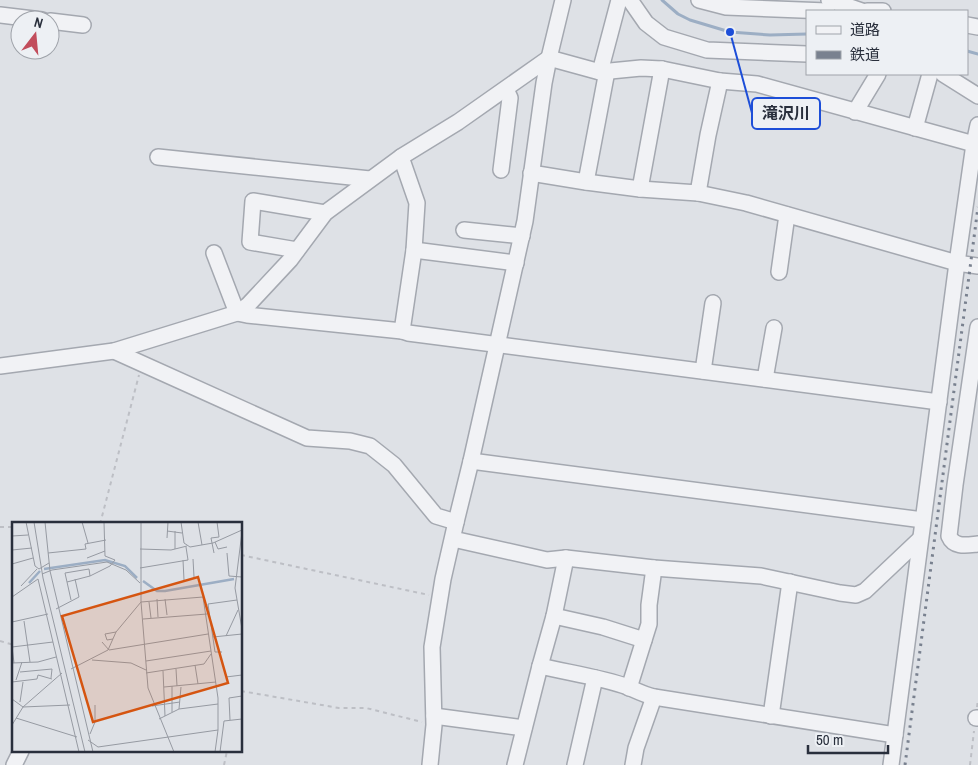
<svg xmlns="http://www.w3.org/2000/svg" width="978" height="765" viewBox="0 0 978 765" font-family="'Archivo Narrow','Noto Sans JP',sans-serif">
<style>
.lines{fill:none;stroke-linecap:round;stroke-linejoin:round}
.stream{stroke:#9caec4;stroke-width:3}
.minor-casing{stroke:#a4a8b0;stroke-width:18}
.path{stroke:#bdbfc5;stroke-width:2;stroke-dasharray:4 4;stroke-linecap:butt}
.minor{stroke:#f1f2f5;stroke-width:15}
.rail{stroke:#79818f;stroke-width:3;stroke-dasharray:2.5 5;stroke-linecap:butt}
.inset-river{fill:none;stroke:#9caec4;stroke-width:2.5}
.inset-road{fill:none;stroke:#969aa2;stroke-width:1}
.view{fill:#d55511;fill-opacity:0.15;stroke:#d55511;stroke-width:2.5}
.inset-edge{fill:none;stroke:#292f3c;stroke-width:2.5}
.leader{fill:none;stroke:#1d4ed8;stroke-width:2}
.callout-dot{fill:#1d4ed8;stroke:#edf0f4;stroke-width:2}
.callout{fill:#edf0f4;stroke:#1d4ed8;stroke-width:2}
.callout-label{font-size:16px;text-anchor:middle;font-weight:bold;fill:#292f3c}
</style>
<rect width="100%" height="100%" fill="#dee1e6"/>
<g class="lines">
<g class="stream">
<path d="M662 0 678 14 690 20 730 32 770 35 807 34"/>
<path d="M967 51 978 54"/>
</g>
<defs>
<g id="minor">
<path d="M630 0 646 23 664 37 707 50 807 54"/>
<path d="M699 0 726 7 827 11"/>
<path d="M829 0 862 11"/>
<path d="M867 11H883"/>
<path d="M0 15 42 20"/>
<path d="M50 21 83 25"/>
<path d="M967 25 978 27"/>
<path d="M600 72 619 0"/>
<path d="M943 74 978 96"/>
<path d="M855 112 878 74"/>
<path d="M915 128 930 74"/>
<path d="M974 144 978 125"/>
<path d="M158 157 370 179"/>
<path d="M401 157 417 203 414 250 402 331"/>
<path d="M501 170 510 98 506 89"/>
<path d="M531 173 586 182 640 189 698 193 746 203 957 263 978 266"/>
<path d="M586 182 607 71"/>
<path d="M640 189 662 69"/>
<path d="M698 193 708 135 720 81"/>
<path d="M464 230 522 236"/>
<path d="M297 250 250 242 253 201 325 213"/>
<path d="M414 250 516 263"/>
<path d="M214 253 237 313 247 315 402 331 408 333 939 402"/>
<path d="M779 272 787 215"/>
<path d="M978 327 955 485 949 536C954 548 967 545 978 544"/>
<path d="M114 351 307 438 350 441 370 446 394 465 436 516 456 522"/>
<path d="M0 366 114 351 237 313 248 305 290 260 325 213 401 157 458 122 549 58 600 72 641 68 662 69 720 81 757 84 974 144 957 263 891 765"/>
<path d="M703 371 713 303"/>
<path d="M765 379 774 328"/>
<path d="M471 461 923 520"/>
<path d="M453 539 547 560 566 558 654 568 761 576 840 593 856 595 865 591 920 539"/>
<path d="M554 616 603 627 644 640"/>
<path d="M540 666C569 673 600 677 628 687 637 691 645 695 654 697L895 735"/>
<path d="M629 688 649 624V605L654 568"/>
<path d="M434 716 524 728"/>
<path d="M771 716 790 582"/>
<path d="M976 718H978"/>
<path d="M14 765 21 751"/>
<path d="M430 765 434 725 432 647 443 579 456 522 471 461 525 221 544 83 549 58 563 0"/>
<path d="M515 765 540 666 554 616 566 558"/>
<path d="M575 765 595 678"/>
<path d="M633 765 636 748 654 697"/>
</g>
</defs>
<use href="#minor" class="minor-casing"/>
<g class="path">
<path d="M100 524 139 375"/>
<path d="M0 527H14"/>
<path d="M241 555 429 595"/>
<path d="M0 641 14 645"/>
<path d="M241 691 339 708H366L422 722"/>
<path d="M977 707 978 699"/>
<path d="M224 765 227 751"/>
<path d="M970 765 974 731"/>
</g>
<use href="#minor" class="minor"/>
<path class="rail" d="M905 765 978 207"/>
</g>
<g transform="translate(12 522)">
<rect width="230" height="230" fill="#dee1e6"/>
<path class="inset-river" d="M32 47 93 38 113 44 125 56M131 59 145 69H153L222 57M17 61 28 49"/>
<path class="inset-road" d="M14 0 23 44 27 47 37 41M22 0 31 56 73 230M33 0 38 49 81 230M70 0 76 21M129 0V80L136 166 162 230M169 0 172 21 178 25 201 21 230 8M186 0 190 23M155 9 170 11M163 9V27M230 10 223 66 230 107M0 14 16 13M155 16 156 0M203 20 206 27 215 25M128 27 159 28 175 24M0 28 20 26M36 31 74 27 73 22 94 18M202 31 199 16 207 15 205 0M215 31 217 54 230 55M75 36 93 29M181 37 182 55M171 38 172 58M0 42 21 36M128 46 176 38 174 25M30 52 40 48 95 40 114 48 128 61M78 54 98 44 103 38 93 34 92 0M55 60 78 54 77 47 53 51 59 78M9 64 25 47M0 75 26 57 67 230M145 77 146 95M153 77 155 93M137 80 139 96M44 87 67 75 63 57M131 97 195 92M12 99 18 140M0 100 36 92M214 114 226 88M230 114V131M201 115 230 112M101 117 95 118 93 112 104 110M90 120 97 128 196 112M0 125 41 120M0 125 2 141M210 130H203L196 82 225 78M80 138 119 141 134 148M134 139 199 129M0 141 26 140 44 135M183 143 186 162M59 147 96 128 104 110 129 80 191 75 206 176V208L203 230M164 147 165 164M151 149 153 194M8 150 40 147 39 156M134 151 192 142 199 132M214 155 230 153M4 158 10 140M0 160 25 157 26 153 40 157M160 164V190M152 165 204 160M0 177 11 185 58 183M8 180 11 160M140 184 168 180M167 187 169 165M4 196 65 215M147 197 167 187 206 182M218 198 217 176 230 174M0 203 11 185 50 151M78 212 83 200V183M76 218 86 225 206 208M208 230 212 199 230 197"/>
<path class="view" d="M186 55 216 161 81 200 50 94Z"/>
<rect width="230" height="230" class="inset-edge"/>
</g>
<path class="leader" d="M730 32L752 113"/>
<circle class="callout-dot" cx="730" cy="32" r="5"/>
<rect class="callout" x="752" y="98" width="68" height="31" rx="5"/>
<g class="callout-label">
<text x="786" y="119">滝沢川</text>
</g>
<rect x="806" y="10" width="162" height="65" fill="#edf0f4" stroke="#9fa3aa"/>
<rect x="816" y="26" width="25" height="8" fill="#f1f2f5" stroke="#9fa3aa"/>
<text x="850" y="35" font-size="15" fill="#292f3c">道路</text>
<rect x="816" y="51" width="25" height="8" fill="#79818f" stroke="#9fa3aa"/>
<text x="850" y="60" font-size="15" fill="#292f3c">鉄道</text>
<g transform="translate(35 35) rotate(16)"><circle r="24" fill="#edf0f4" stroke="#9fa3aa"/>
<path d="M0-4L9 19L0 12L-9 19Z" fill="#c24d5c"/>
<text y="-8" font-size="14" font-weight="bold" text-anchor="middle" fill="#292f3c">N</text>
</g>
<path d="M808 745v8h80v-8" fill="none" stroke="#292f3c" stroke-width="2.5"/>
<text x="816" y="745" font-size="15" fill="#292f3c" stroke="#edf0f4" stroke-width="4" paint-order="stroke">50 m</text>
</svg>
